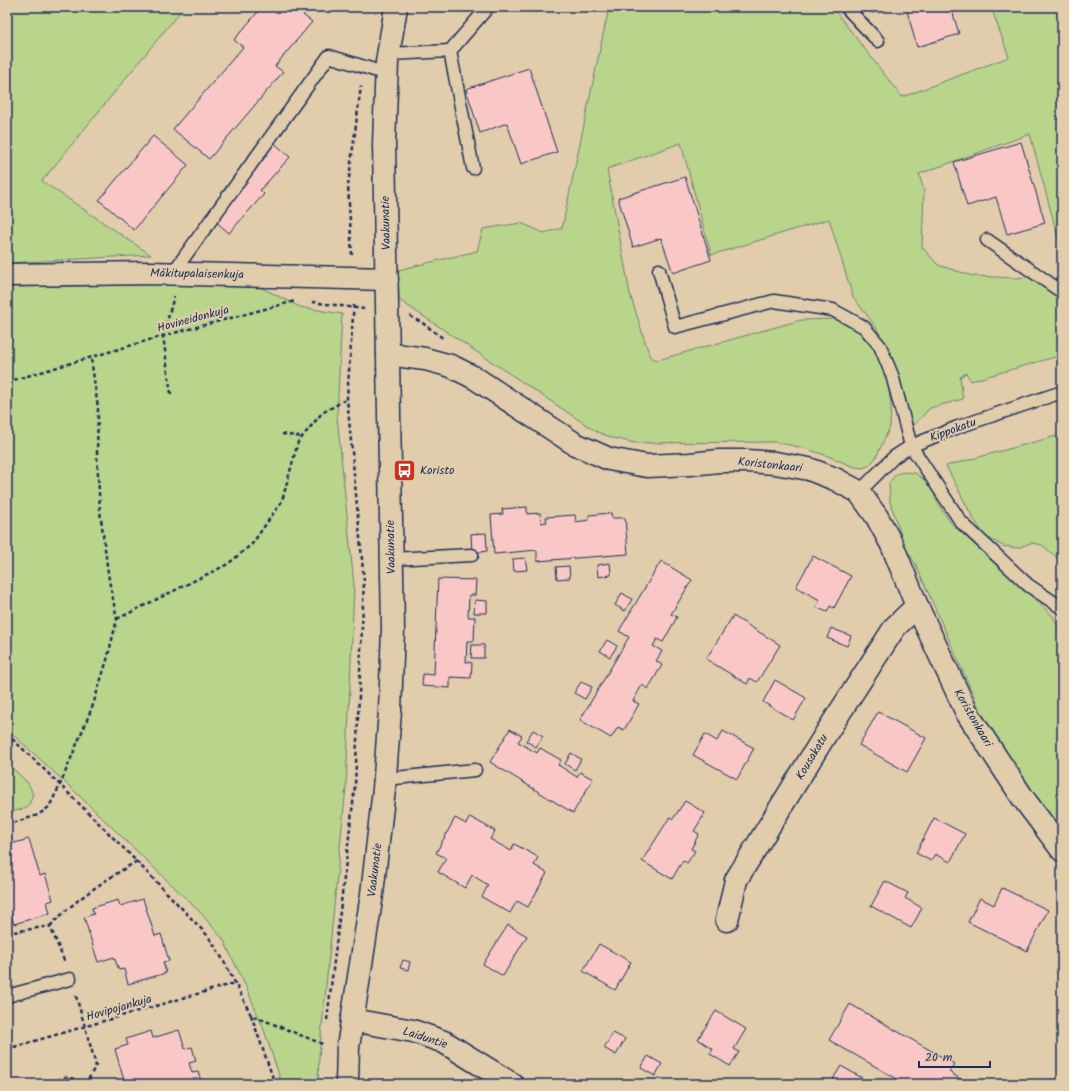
<svg xmlns="http://www.w3.org/2000/svg" width="1069" height="1091" viewBox="0 0 1069 1091" font-family="Kalam,sans-serif">
<style>
.green{fill:#b9d48b;stroke:#6a8274}
.building{fill:#f9c8c6;stroke:#1b2f5e}
.lines{fill:none;stroke-linecap:round;stroke-linejoin:round}
.lane-casing{stroke:#1b2f5e;stroke-width:15}
.street-casing{stroke:#1b2f5e;stroke-width:25}
.secondary-casing{stroke:#1b2f5e;stroke-width:25}
.path{stroke:#1b2f5e;stroke-width:2.5;stroke-dasharray:4 3;stroke-linecap:butt}
.lane{stroke:#e1ccab;stroke-width:12}
.street{stroke:#e1ccab;stroke-width:22}
.secondary{stroke:#e1ccab;stroke-width:22}
.labels{text-anchor:middle;dominant-baseline:central;stroke-width:4;stroke-linejoin:round;paint-order:stroke}
.street-label{font-size:12px;fill:#1b2f5e;stroke:#e1ccab}
.poi-label{font-size:12px;fill:#1b2f5e;stroke:#e1ccab;text-anchor:start}
</style>
<rect width="100%" height="100%" fill="#e1ccab"/>
<filter id="ink" filterUnits="userSpaceOnUse"><feTurbulence type="fractalNoise" baseFrequency=".025" numOctaves="2"/><feDisplacementMap in="SourceGraphic" scale="8" xChannelSelector="R" yChannelSelector="G"/><feConvolveMatrix kernelMatrix="1 2 1 2 8 2 1 2 1" color-interpolation-filters="sRGB"/></filter>
<g filter="url(#ink)">
<g class="green">
<path d="M7 7H184L42 181 151 255 7 263Z"/>
<path d="M609 7H832L902 97 1009 57 991 7H1062V244L1060 245 1030 134 919 174 924 191 922 247 938 265 973 276 1015 278 1040 276 1062 284V355L971 381 966 373 960 377 963 399 930 408 913 426 897 371 876 327 853 297 829 219 711 255 681 143 607 169 630 294 650 357 658 360 801 320 835 319 866 333 878 353 888 383 891 406 890 427 876 457 870 465 863 468 854 467 828 456 804 448 775 442 635 443 613 438 597 432 399 300 398 270 477 251 483 229 521 223 544 233 562 228Z"/>
<path d="M252 283 300 307 342 314 337 416 354 585 346 787 319 1056 318 1084H282L264 1030 247 989 223 939 199 911 68 785 7 729V287Z"/>
<path d="M1060 435 1062 446V562L1042 545 1031 543 1017 548 1003 546 985 536 973 518 946 466Z"/>
<path d="M904 472 915 473 930 484 938 504 951 523 1053 616 1060 631H1062V835L1023 784 980 710 916 565 905 547 890 502 889 483 896 474Z"/>
<path d="M7 763 28 783 33 794 28 807 7 814Z"/>
</g>
<g class="building">
<path d="M262 7H309L303 15 312 22 275 66 283 72 209 159 173 129 243 47 234 40Z"/>
<path d="M870 7H893L872 13Z"/>
<path d="M906 7H951L959 34 917 47Z"/>
<path d="M529 68 557 152 521 164 507 123 480 133 466 89Z"/>
<path d="M153 136 188 165 134 230 99 200Z"/>
<path d="M272 141 290 157 260 190 264 194 229 233 213 219 248 179 243 174Z"/>
<path d="M1021 142 1045 223 1007 234 996 197 967 206 954 162Z"/>
<path d="M685 177 711 260 673 273 661 238 633 247 618 198Z"/>
<path d="M527 507V514L540 513 541 523 547 522 546 517 575 515 576 522 589 520V515L611 513 612 518H625L628 554 537 561V550L494 554 491 515 503 514 502 509Z"/>
<path d="M486 533 487 551 472 553 471 534Z"/>
<path d="M813 556 851 576 834 608 830 606 827 612 816 607 820 600 796 587Z"/>
<path d="M525 558 527 570 514 571 513 559Z"/>
<path d="M661 561 692 580 671 614 677 617 663 642 657 639 653 646 662 651 656 661 662 665 648 689 642 685 633 701 639 704 624 730 618 727 611 738 580 720 629 637 619 631Z"/>
<path d="M610 563 611 575 598 577 597 565Z"/>
<path d="M569 566 570 578 557 579 556 567Z"/>
<path d="M438 579 476 580 475 595H469L468 617H475L474 641H467L466 662 472 663 471 678 450 677V688L422 686 423 674 434 675Z"/>
<path d="M622 593 632 599 625 611 615 605Z"/>
<path d="M475 600 487 601V613H474Z"/>
<path d="M733 616 780 645 757 682 750 678 747 684 706 659Z"/>
<path d="M831 628 851 636 847 646 827 638Z"/>
<path d="M607 640 617 646 610 657 600 651Z"/>
<path d="M472 645H484V658H471Z"/>
<path d="M775 680 806 698 793 720 763 702Z"/>
<path d="M581 682 592 687 585 699 574 693Z"/>
<path d="M878 712 926 738 907 772 859 745Z"/>
<path d="M510 729 522 736 518 742 537 753 540 748 561 760 558 765 577 777 580 772 593 779 573 813 490 762Z"/>
<path d="M533 730 543 736 536 747 526 741Z"/>
<path d="M723 731 754 748 737 779 693 755 705 734 717 741Z"/>
<path d="M571 753 581 759 575 770 565 764Z"/>
<path d="M685 801 705 813 694 831 699 834 691 849 695 851 687 863 683 860 672 879 642 861 670 817 673 819Z"/>
<path d="M470 817 495 831 490 839 511 851 514 844 538 857 534 865 547 873 528 907 517 901 510 913 482 897 488 885 472 875 465 888 438 872 446 858 436 853 455 818 466 824Z"/>
<path d="M934 818 965 834 950 862 935 854 931 861 916 853Z"/>
<path d="M9 838 11 844 29 839 40 876 45 874 53 900 47 902 50 913 14 924 9 909 7 910V839Z"/>
<path d="M885 881 908 893 905 898 922 908 911 928 871 906Z"/>
<path d="M1002 888 1048 910 1027 951 968 922 980 898 994 905Z"/>
<path d="M143 899 155 936 161 934 169 961 163 962 166 973 128 984 124 969 119 970 114 957 98 962 84 917 94 914 92 908 118 900 120 906Z"/>
<path d="M508 925 527 936 503 976 483 964Z"/>
<path d="M599 944 631 962 615 990 583 971Z"/>
<path d="M403 960 410 962 408 970 400 968Z"/>
<path d="M850 1004 954 1064 949 1072 969 1084H906L829 1040Z"/>
<path d="M716 1011 746 1029 734 1049 739 1052 730 1066 710 1054 713 1049 698 1039Z"/>
<path d="M179 1030 185 1049 192 1047 196 1061 189 1063 192 1073 198 1072 202 1084H151L149 1080 136 1084H125L115 1049 128 1045 126 1039 151 1031 153 1038Z"/>
<path d="M613 1033 625 1039 616 1055 604 1048Z"/>
<path d="M648 1056 662 1064 655 1076 641 1068Z"/>
<path d="M841 1066 862 1078 859 1084H841L833 1079Z"/>
</g>
<g class="lines">
<defs>
<g id="lane">
<path d="M846 7 878 41"/>
<path d="M450 51 488 7"/>
<path d="M389 54 450 51 473 168"/>
<path d="M987 240 1062 292"/>
<path d="M659 270 675 327 774 301 833 310 864 327 880 346 892 375 911 446 961 522 1028 585 1062 608"/>
<path d="M172 274 329 56 387 74"/>
<path d="M859 492 894 457 911 446 958 427 1062 392"/>
<path d="M391 559 472 555"/>
<path d="M385 779 475 770"/>
<path d="M7 996 70 979"/>
</g>
<g id="street">
<path d="M7 275 150 273 387 279"/>
<path d="M388 354 425 359 451 366 475 378 575 444 609 459 647 466 690 464 719 461H747L775 463 809 469 835 479 859 492 877 517 892 545 917 606 967 713 1023 798 1062 850"/>
<path d="M727 920 736 880 827 732 895 627 917 606"/>
<path d="M352 1020 413 1031 444 1042 512 1084"/>
</g>
<path id="secondary" d="M347 1084 348 1047 372 894 384 789 390 711 393 628 384 144 387 62 396 7"/>
</defs>
<use href="#lane" class="lane-casing"/>
<use href="#street" class="street-casing"/>
<use href="#secondary" class="secondary-casing"/>
<g class="path">
<path d="M352 255 348 186 361 86"/>
<path d="M312 302 364 309"/>
<path d="M410 316 424 324 444 339"/>
<path d="M7 382 163 336 295 301"/>
<path d="M171 394 163 336 174 296"/>
<path d="M282 434 302 437"/>
<path d="M117 619 228 564 252 544 282 501 298 442 322 413 347 399"/>
<path d="M7 734C76 799 142 866 207 935 225 959 237 988 251 1015L325 1045"/>
<path d="M7 825 38 815 49 807 60 785 93 705 107 660 117 619 109 580 100 511 97 456 98 408 91 358"/>
<path d="M50 926C77 898 104 881 137 861"/>
<path d="M7 933 50 926 65 963"/>
<path d="M76 996 96 1065 86 1084"/>
<path d="M251 1015 275 1084"/>
<path d="M327 1020 355 786 364 581 347 398 354 302"/>
<path d="M7 1049 235 983"/>
<path d="M51 1084C62 1076 71 1075 82 1084"/>
</g>
<use href="#lane" class="lane"/>
<use href="#street" class="street"/>
<use href="#secondary" class="secondary"/>
</g>
</g>
<defs>
<symbol id="bus-square" viewBox="-11 -11 22 22"><rect x="-9" y="-9" width="18" height="18" rx="4" fill="#c8321e" stroke="#e1ccab"/><path d="M-5-6H5V4H4V6H2V4H-2V6H-4V4H-5ZM-3.5-4V0h7V-4ZM-3.5 1.2v1.5H-2V1.2ZM2 1.2v1.5H3.5V1.2Z" fill="#fff"/></symbol>
</defs>
<g fill-rule="evenodd">
<use href="#bus-square" x="392" y="458" width="25" height="25"/>
</g>
<g class="labels">
<g class="street-label">
<text transform="translate(386 223) rotate(-91)">Vaakunatie</text>
<text transform="translate(197 274) rotate(1)">Mäkitupalaisenkuja</text>
<text transform="translate(193 319) rotate(-15)">Hovineidonkuja</text>
<text transform="translate(953 430) rotate(-20)">Kippokatu</text>
<text transform="translate(770 465) rotate(6)">Koristonkaari</text>
<text transform="translate(391 547) rotate(-91)">Vaakunatie</text>
<text transform="translate(973 718) rotate(60)">Koristonkaari</text>
<text transform="translate(812 757) rotate(-59)">Kousakatu</text>
<text transform="translate(375 870) rotate(-83)">Vaakunatie</text>
<text transform="translate(119 1008) rotate(-16)">Hovipojankuja</text>
<text transform="translate(425 1038) rotate(18)">Laiduntie</text>
</g>
<g class="poi-label">
<text x="420" y="470">Koristo</text>
</g>
</g>
<rect width="1069" height="1091" fill="none" stroke="#e1ccab" stroke-width="24"/>
<rect x="12" y="12" width="1045" height="1067" fill="none" stroke="#1b2f5e" stroke-width="1.5" filter="url(#ink)"/>
<path d="M919 1061v6h71v-6" fill="none" stroke="#1b2f5e" stroke-width="2"/>
<text x="925" y="1061" font-size="12" fill="#1b2f5e" stroke="#e1ccab" stroke-width="3" paint-order="stroke">20 m</text>
</svg>
